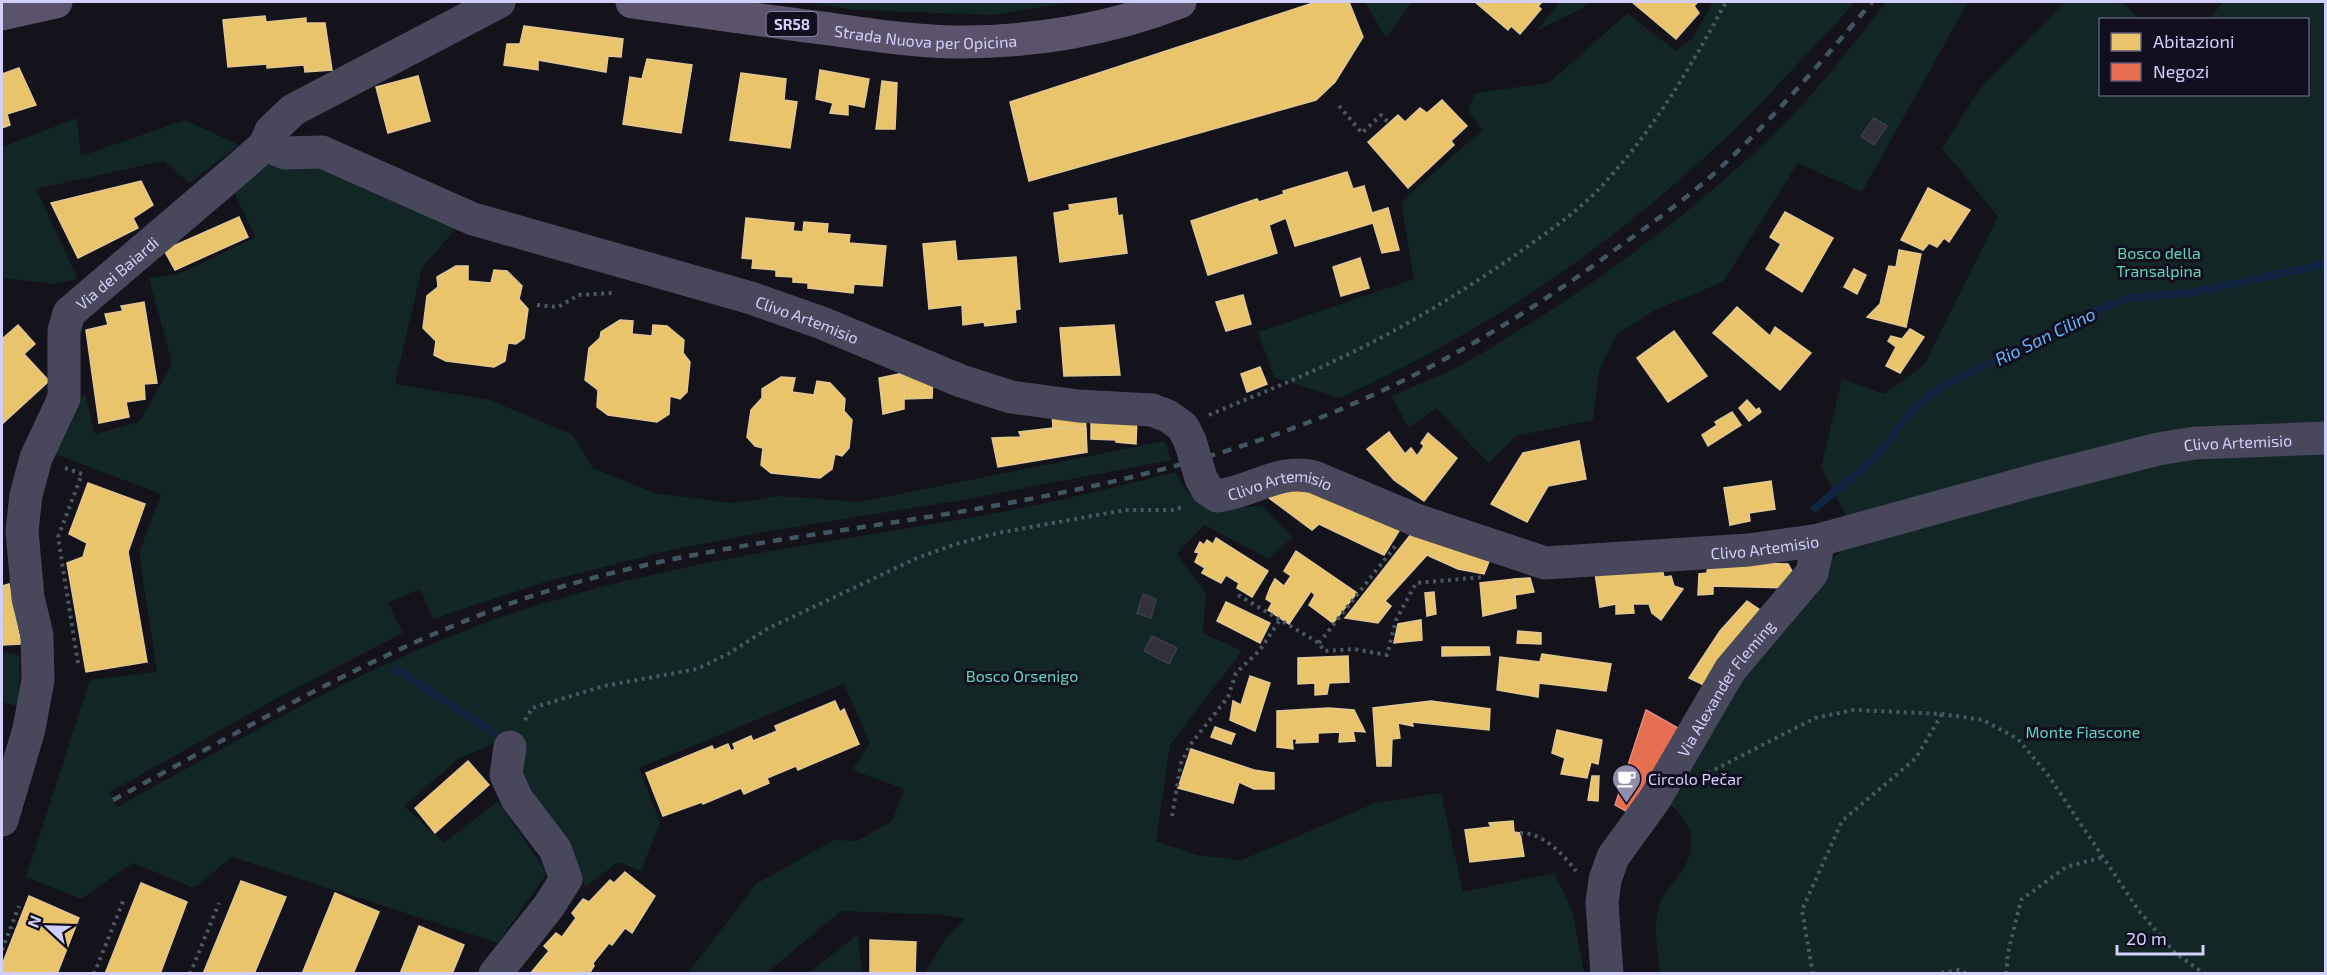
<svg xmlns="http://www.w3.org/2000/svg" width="2327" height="975" viewBox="0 0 2327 975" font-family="'Exo 2',sans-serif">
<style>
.green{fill:#112625}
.homes{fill:#e9c46a;stroke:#e2c796;stroke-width:1.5}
.shops{fill:#e76f51;stroke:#e18c84;stroke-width:1.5}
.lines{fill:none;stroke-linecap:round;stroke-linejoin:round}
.stream{stroke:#112541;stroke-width:8}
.building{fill:#32303d;stroke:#3f3c4e;stroke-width:1.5}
.path{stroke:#4a5863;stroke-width:4;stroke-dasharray:3 4.5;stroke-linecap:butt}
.minor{stroke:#48475c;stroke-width:33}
.primary{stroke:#5b526c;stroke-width:33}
.rail{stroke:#425563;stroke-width:4.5;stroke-dasharray:9 8;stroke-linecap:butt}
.minor-bridge{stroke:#48475c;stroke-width:33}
.labels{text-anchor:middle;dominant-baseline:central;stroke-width:6;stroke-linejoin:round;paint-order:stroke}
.shield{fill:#110e1f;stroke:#9995ba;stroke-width:1.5}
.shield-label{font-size:15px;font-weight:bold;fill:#d3cffc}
.street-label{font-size:16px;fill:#d3cffc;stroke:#110e1f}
.park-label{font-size:16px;fill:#61d6b7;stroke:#110e1f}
.poi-label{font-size:16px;fill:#d3cffc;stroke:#110e1f;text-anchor:start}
.water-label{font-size:18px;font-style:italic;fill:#64b5f5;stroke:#110e1f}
</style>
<rect width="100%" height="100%" fill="#14121b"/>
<g class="green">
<path d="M802 2H1074L993 15 855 10Z"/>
<path d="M1365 2H1412L1386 38Z"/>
<path d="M1560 2H1590L1583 8 1536 31Z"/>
<path d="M1713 2H1854C1835 27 1811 49 1790 72 1664 210 1510 322 1339 398L1274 377 1258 332 1414 279 1401 202 1482 130 1468 110 1475 93 1549 83 1627 13 1676 51 1693 38Z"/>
<path d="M1886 2H1968L1862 192 1798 163 1723 282 1657 309 1617 334 1599 371 1593 420 1516 436 1488 463 1436 408 1409 428 1391 396C1419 384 1448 373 1474 358 1582 294 1688 218 1778 130 1818 91 1852 45 1886 2Z"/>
<path d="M2065 2H2121L2141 19 2100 20V94H2308V20L2209 19 2223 2H2325V422L2193 426 2115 443 1847 518 1821 467 1842 379 1884 394 1925 364 1998 217 1942 148 1981 87Z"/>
<path d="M77 118 81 156 185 120 239 145 189 183 164 161 36 189 78 279 55 284 2 278V147Z"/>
<path d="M268 158 322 162 458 226 422 268 395 384 489 400 572 434 593 468 658 494 732 503 779 496 860 502 1165 441 1171 460 968 499 764 532 671 550 545 582 433 619 420 589 388 602 403 633 285 694 110 792 117 807C253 732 389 651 538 605 674 563 816 544 956 520 1030 508 1103 490 1176 472 1191 512 1226 509 1262 506L1293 537 1269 559 1204 525 1177 554 1206 593 1203 633 1242 651 1170 745 1156 841 1197 855 1242 860 1375 803 1441 793 1463 892 1554 873 1573 913 1584 973H925L946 938 965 919 945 915 841 911 767 973H688L756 884 834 840 857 841 892 821 904 789 852 770 870 743 844 684 639 768 660 822 641 871 618 862 586 887 495 743 458 759 404 806 444 843 498 801 547 873 498 943 232 857 194 888 133 863 81 899 26 877 90 680 157 672 139 553 161 494 52 453 72 403 85 394 95 434 139 422 172 364 149 278 179 274 255 237 235 194Z"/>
<path d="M2325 450V973L1661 974C1657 951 1652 922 1661 900 1667 886 1681 876 1687 862 1698 837 1687 817 1667 802L1752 661 1832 559 1849 544 2206 451Z"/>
<path d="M2 652 20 655 18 706 2 702Z"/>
<path d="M858 934 862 973H808L814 969Z"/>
</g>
<g class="homes">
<path d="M1316 2H1349L1363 37 1335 82 1316 100 1029 181 1010 102Z"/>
<path d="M1475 2H1542L1538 6 1541 9 1520 34 1511 26 1508 30Z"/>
<path d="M1632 2H1698L1694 6 1699 13 1676 39Z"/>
<path d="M265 16 266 22 306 18V23H325L332 70 305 72 304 65 267 68V64L228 67 223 20Z"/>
<path d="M524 26 623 39 621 57 608 56 606 72 538 60V70L504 65 507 44H520Z"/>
<path d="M647 59 692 65 681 133 623 124 630 77 642 79Z"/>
<path d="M19 68 36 105 7 114 10 125 2 128V74Z"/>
<path d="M820 70 869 79 864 107 848 104V115L830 113 833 103 816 99Z"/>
<path d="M741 73 786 79 784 100 797 102 790 148 730 140Z"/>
<path d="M418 76 430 121 388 133 376 87Z"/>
<path d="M882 81 897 83 895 129H876Z"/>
<path d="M1442 100 1467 126 1451 141 1454 145 1408 188 1368 142 1398 115 1405 122 1420 108 1427 113Z"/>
<path d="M1347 172 1353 189 1364 186 1372 213 1388 208 1399 250 1382 253 1373 223 1295 246 1286 218 1269 225 1277 253 1208 275 1191 221 1257 199 1259 202 1284 194 1283 191Z"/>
<path d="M141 181 153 205 133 218 138 228 78 258 51 203Z"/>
<path d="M1928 188 1970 210 1949 242 1944 238 1937 247 1929 243 1923 250 1901 240Z"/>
<path d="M1116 198 1118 216 1122 215 1127 253 1060 262 1054 213 1070 210 1069 205Z"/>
<path d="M1785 212 1833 238 1802 292 1766 269 1781 244 1770 237Z"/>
<path d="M239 217 248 237 175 270 164 250Z"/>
<path d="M746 218 794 223 793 231 803 232 804 222 828 224 827 233 850 235 849 243 886 246 882 286 854 284 853 293 808 288V283L793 282V277L776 276V270L752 268 753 259 742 258Z"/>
<path d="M955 241 957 261 1016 257 1020 309 1015 310 1016 322 985 326 984 322 963 325 962 305 929 309 923 244Z"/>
<path d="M1899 250 1921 254 1906 327 1867 317 1880 304 1889 266 1896 267Z"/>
<path d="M1360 258 1369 288 1341 296 1333 267Z"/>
<path d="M456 266H468V281L491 283 494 270 507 271 522 286 519 299 528 309 524 338 516 344 508 343 505 361 494 367 446 361 434 355 436 341 423 328 427 296 438 287 437 277Z"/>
<path d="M1854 269 1866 275 1857 294 1844 287Z"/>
<path d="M1243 295 1251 324 1226 331 1216 302Z"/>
<path d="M144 302 157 383 144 384 145 399 126 402 129 417 99 423 86 330 108 325 105 314 123 311 121 306Z"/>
<path d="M1737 307 1770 336 1775 327 1811 353 1780 390 1713 333Z"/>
<path d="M620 320 633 321 632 334 652 336 653 325 667 326 684 340 683 353 690 362 687 392 680 399 670 396 669 414 657 422 608 415 597 407 598 390 585 380 589 348 600 338 601 332Z"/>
<path d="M18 325 35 344 24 354 49 381 2 424V339Z"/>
<path d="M1114 325 1120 375 1064 376 1060 328Z"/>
<path d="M1910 329 1924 337 1900 373 1886 366 1896 347 1888 341 1891 336 1902 339Z"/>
<path d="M1674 331 1707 376 1668 402 1637 358Z"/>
<path d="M1260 367 1267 384 1247 392 1241 374Z"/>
<path d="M904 373V409L883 414 879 378Z"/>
<path d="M904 373 933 377 932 398 904 399Z"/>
<path d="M781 377 795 378 792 392 814 395 817 381 830 383 845 399 844 411 852 420 849 448 842 456 835 454 832 469 820 478 771 473 761 465 763 448 755 446 747 437 751 410 762 398V389Z"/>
<path d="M1747 400 1756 410 1759 408 1761 412 1749 421 1739 408Z"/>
<path d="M1732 412 1741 425 1708 446 1702 435 1717 425 1715 422Z"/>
<path d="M1052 413 1085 415 1086 429 1053 428Z"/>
<path d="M1091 414H1137L1136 444 1116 442V440L1091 439Z"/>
<path d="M1053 428 1086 429 1087 452 998 467 992 438 1021 437 1019 432Z"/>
<path d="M1389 432 1405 454 1411 448 1417 456 1424 446 1421 443 1428 433 1457 458 1424 501 1394 480 1367 449Z"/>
<path d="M1579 441 1586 479 1548 486 1527 522 1491 504 1523 453Z"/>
<path d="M1771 481 1775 509 1749 513 1750 521 1730 525 1724 488Z"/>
<path d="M88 483 145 504 128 552 147 662 86 672 67 563 83 557 87 543 69 534Z"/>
<path d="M1306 485 1402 526 1384 555 1319 524 1312 530 1269 498Z"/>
<path d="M1416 528 1492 554 1484 574 1458 569 1427 555 1385 601 1391 606 1378 623 1345 618Z"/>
<path d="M1216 538 1268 571 1252 597 1237 588 1239 583 1226 575 1221 583 1202 573 1205 568 1195 562 1199 553 1195 552 1200 542 1204 545 1207 540 1213 544Z"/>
<path d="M1296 551 1357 593 1333 623 1309 605 1315 595 1311 591 1289 624 1268 610 1272 603 1266 599 1270 588 1275 579 1284 586 1291 576 1284 571Z"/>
<path d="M1708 562 1788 564 1792 571 1786 588 1713 586V594L1698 595 1699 574 1707 573Z"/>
<path d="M1662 569 1664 577 1671 576 1674 586 1683 589 1661 620 1652 613 1649 604H1633L1634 613 1616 614V604L1600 607 1595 573Z"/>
<path d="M1530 578 1534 592 1515 595 1514 579Z"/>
<path d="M1514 579 1516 608 1483 616 1480 583Z"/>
<path d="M9 584 21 644 2 645V586Z"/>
<path d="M1434 592 1436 614 1427 616 1425 593Z"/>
<path d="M1747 601 1763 612 1708 687 1689 678 1720 631Z"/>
<path d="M1226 602 1270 623 1260 643 1217 621Z"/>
<path d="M1421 620 1422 640 1394 643 1398 624Z"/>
<path d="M1518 631 1541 633V644L1517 643Z"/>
<path d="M1442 647H1489L1490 655 1442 656Z"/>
<path d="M1542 654 1611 664 1606 691 1539 683 1538 697 1497 690 1500 657 1540 662Z"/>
<path d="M1348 656 1349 682 1329 683 1327 694 1315 695V683L1298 684V658Z"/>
<path d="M1250 676 1270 683 1255 731 1230 720 1233 701 1241 705Z"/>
<path d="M835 701 840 712 844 709 859 744 798 770 796 766 767 778 769 783 744 794 741 788 703 804 702 802 663 816 646 773 712 746 714 750 728 744 731 751 735 749 733 744 751 736 753 741 777 731 775 726Z"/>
<path d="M1431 701 1490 709 1489 730 1412 722 1413 726 1398 723 1400 738 1392 739 1391 766H1377L1373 708Z"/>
<path d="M1329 708 1354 710 1365 732 1353 731 1355 741 1339 742 1340 732 1318 733V742L1296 743 1297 739H1292L1293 749 1277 747V711Z"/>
<path d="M1215 727 1235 734 1231 744 1211 737Z"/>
<path d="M1557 730 1602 740 1598 764 1591 762 1587 778 1561 774 1565 758 1552 753Z"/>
<path d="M1191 749 1254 770 1274 773V789H1254L1239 782 1233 803 1178 788Z"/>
<path d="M468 761 489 785 435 833 415 808Z"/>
<path d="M1592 776H1599L1598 801 1588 800Z"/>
<path d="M1513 821 1514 832 1520 833 1524 856 1470 862 1465 830 1491 827 1489 823Z"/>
<path d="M625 872 655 896 632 933 625 928 612 945 609 943 593 963 594 966 589 974H530L549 951 544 946 556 933 562 937 576 918 572 913 583 899 589 902 610 880 614 883Z"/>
<path d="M241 881 286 897 254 974H203Z"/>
<path d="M141 883 187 902 160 974H105Z"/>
<path d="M335 893 379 912 353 974H302Z"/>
<path d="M29 896 79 918 57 974H2V965Z"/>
<path d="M419 926 464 945 452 974H400Z"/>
<path d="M870 940 916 942 915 974H870Z"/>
</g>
<path class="shops" d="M1646 710 1678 728 1631 814 1615 805Z"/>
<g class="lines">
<g class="stream">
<path d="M1815 508 1875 458 1915 407 1938 389 2090 313 2128 298 2189 293 2326 264"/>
<path d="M396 669 494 733"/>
</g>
</g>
<g class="building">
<path d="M1874 118 1887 126 1874 145 1861 136Z"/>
<path d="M1143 594 1156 599 1151 618 1137 613Z"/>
<path d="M1152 636 1177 648 1169 664 1144 651Z"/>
</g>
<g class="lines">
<g class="path">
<path d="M1339 106 1362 133 1381 115 1389 123"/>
<path d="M537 305 558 307 579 295 612 293"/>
<path d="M1209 415C1251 397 1293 381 1334 361 1397 332 1457 295 1514 256 1542 236 1572 216 1596 192 1650 136 1689 70 1726 2"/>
<path d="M65 468 82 474 58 537 78 663"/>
<path d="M1238 595 1319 643 1324 651 1354 649 1387 655 1396 620 1416 583 1483 577"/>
<path d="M1319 643 1397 544"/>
<path d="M525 720 532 708 604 686 697 669 728 654 767 629 917 558 956 544 998 533 1125 510H1173L1183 507"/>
<path d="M1708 773 1815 718 1854 710 1942 714 1983 720 2018 739 2048 775 2139 911 2175 953 2205 974"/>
<path d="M1172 816 1181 763 1190 745 1228 697 1236 673 1260 650 1279 621"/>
<path d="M1520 833C1542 832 1563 854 1576 871"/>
<path d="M2 950 19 906"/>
<path d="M94 974 124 899"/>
<path d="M190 974 219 903"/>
<path d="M1813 974 1802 910 1842 821 1916 758 1942 714"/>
<path d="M1934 974 1959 970 1967 974"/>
<path d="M2006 974 2008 953 2021 900 2066 867 2103 857"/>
</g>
<g class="minor">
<path id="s1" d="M265 145 285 153 322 152 473 219 751 298 822 323 961 381 1011 397 1078 406 1152 410 1168 416 1183 427 1190 441"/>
<path id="s2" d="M1201 478 1207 489 1217 496C1253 492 1277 468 1314 477L1416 520 1545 563 1749 550 1819 540 2040 479 2158 449 2195 443 2326 438"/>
<path id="s3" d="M2 820 29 729 38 680 37 635 28 598 22 531 26 495 36 458 64 398V331L69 313 239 168 265 145 271 131 293 110 499 2"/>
<path d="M495 974 549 906 566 879 555 849 517 799 506 775 510 747"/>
<path id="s4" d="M1607 974 1602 902 1605 880 1613 857 1655 799 1730 670 1812 573 1819 540"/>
</g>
<g class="primary">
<path id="s5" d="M632 2C698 11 764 21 830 29 871 35 912 41 953 42 1029 43 1109 30 1180 2"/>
<path d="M2 14 56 2"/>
</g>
<path class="rail" d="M113 800C251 726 384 646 532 596 687 545 850 533 1009 503 1106 485 1204 462 1296 427 1411 384 1518 322 1616 249 1651 224 1686 199 1718 170 1774 118 1823 60 1872 2"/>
<path class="minor-bridge" d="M1190 441 1201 478"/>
</g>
<defs>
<symbol id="cafe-pin" viewBox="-11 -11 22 30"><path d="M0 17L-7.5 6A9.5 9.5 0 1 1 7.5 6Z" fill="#908dad" stroke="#110e1f"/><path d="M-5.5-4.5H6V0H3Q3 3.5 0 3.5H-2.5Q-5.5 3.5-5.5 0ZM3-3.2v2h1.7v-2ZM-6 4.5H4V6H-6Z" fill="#fff"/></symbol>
</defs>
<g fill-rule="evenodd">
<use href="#cafe-pin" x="1610" y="762" width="33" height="45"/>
</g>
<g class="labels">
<rect class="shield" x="766.5" y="12" width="51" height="24" rx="4.5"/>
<g class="shield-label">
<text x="792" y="24">SR58</text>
</g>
<g class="street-label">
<text stroke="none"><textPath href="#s5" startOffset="296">Strada Nuova per Opicina</textPath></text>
<text stroke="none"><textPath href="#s3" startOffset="584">Via dei Baiardi</textPath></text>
<text stroke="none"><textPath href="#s1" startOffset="573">Clivo Artemisio</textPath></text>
<text stroke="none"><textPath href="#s2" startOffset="1078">Clivo Artemisio</textPath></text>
<text stroke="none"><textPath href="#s2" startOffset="90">Clivo Artemisio</textPath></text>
<text stroke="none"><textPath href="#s2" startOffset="592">Clivo Artemisio</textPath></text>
<text stroke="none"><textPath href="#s4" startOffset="322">Via Alexander Fleming</textPath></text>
</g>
<g class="park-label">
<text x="2159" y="252">Bosco della<tspan x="2159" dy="18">Transalpina</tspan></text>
<text x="1022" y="675">Bosco Orsenigo</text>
<text x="2083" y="731">Monte Fiascone</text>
</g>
<g class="poi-label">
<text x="1648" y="778">Circolo Pečar</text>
</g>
<g class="water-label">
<text transform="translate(2045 336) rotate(-26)">Rio San Cilino</text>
</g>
</g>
<rect width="2327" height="975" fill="none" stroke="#d3cffc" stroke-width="6"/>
<rect x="2099" y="18" width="210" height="78" fill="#110e1f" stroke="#5f5b77" stroke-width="1.5"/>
<rect x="2111" y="33" width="30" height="18" fill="#e9c46a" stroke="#5f5b77" stroke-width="1.5"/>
<text x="2153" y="48" font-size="18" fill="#d3cffc">Abitazioni</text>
<rect x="2111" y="63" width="30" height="18" fill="#e76f51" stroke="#5f5b77" stroke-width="1.5"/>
<text x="2153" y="78" font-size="18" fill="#d3cffc">Negozi</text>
<g transform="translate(48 927) rotate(292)" stroke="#110e1f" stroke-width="4.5" paint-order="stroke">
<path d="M0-4.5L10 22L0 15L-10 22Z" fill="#d3cffc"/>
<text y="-9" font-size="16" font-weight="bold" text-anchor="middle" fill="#d3cffc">N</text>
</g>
<path d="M2117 945v9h86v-9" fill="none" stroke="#d3cffc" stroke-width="3"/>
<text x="2126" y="945" font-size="18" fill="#d3cffc" stroke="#110e1f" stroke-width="4.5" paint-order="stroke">20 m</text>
</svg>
